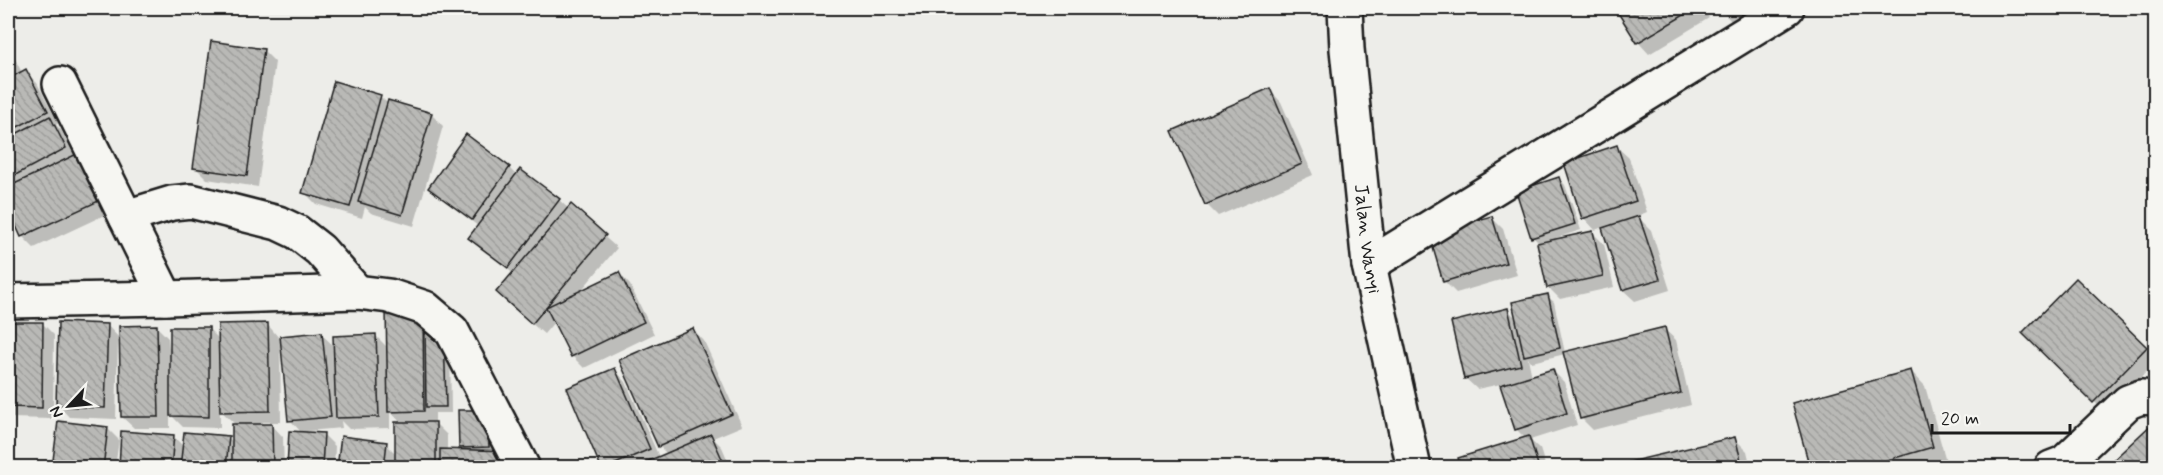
<svg xmlns="http://www.w3.org/2000/svg" width="2163" height="475" viewBox="0 0 2163 475" font-family="Mynerve,sans-serif">
<style>
.shadow{fill:#0003}
.building{fill:url(#building-back-hatch);stroke:#1c1c1c;stroke-width:1.5}
.lines{fill:none;stroke-linecap:round;stroke-linejoin:round}
.minor-casing{stroke:#1c1c1c;stroke-width:38}
.minor{stroke:#f6f6f2;stroke-width:33}
.labels{text-anchor:middle;dominant-baseline:central;stroke-width:4.5;stroke-linejoin:round;paint-order:stroke}
.street-label{font-size:20px;fill:#1c1c1c;stroke:#f6f6f2}
</style>
<defs>
<pattern id="building-back-hatch" width="6" height="6" patternUnits="userSpaceOnUse" patternTransform="scale(1.5)"><rect width="6" height="6" fill="#b9b9b6"/><path d="M-1 5l2 2M0 0l6 6M5-1l2 2" fill="none" stroke="#9e9e9c"/></pattern>
</defs>
<rect width="100%" height="100%" fill="#edede9"/>
<filter id="ink" filterUnits="userSpaceOnUse"><feTurbulence type="fractalNoise" baseFrequency=".0167" numOctaves="2"/><feDisplacementMap in="SourceGraphic" scale="12" xChannelSelector="R" yChannelSelector="G"/><feConvolveMatrix kernelMatrix="1 2 1 2 8 2 1 2 1" color-interpolation-filters="sRGB"/></filter>
<g filter="url(#ink)">
<g class="shadow">
<path d="M1617 8H1702L1709 18 1649 54 1638 42Z"/>
<path d="M1719 8H1753L1731 21Z"/>
<path d="M8 44 22 73 25 71 37 83 58 123 56 125 61 130 75 157 113 211 34 248 22 236 8 205Z"/>
<path d="M264 51 275 62 258 187 207 179 195 167Z"/>
<path d="M1270 90 1281 102 1313 175 1218 216 1206 204Z"/>
<path d="M380 96 388 104 389 102 432 115 443 126 414 226 371 213 365 207 362 218 316 204 304 192Z"/>
<path d="M1617 147 1629 158 1647 212 1637 216 1651 230 1670 290 1635 301 1623 290 1603 227 1595 230 1584 218Z"/>
<path d="M509 168 517 176 559 200 569 209 571 207 617 248 579 293 619 273 630 285 654 334 584 368 572 356 555 321 544 334 509 304 514 274 481 249 470 238 478 226 442 199 430 188Z"/>
<path d="M1559 178 1565 185 1581 230 1556 238 1557 240 1593 233 1604 244 1614 287 1560 299 1548 287 1539 243 1533 237Z"/>
<path d="M1491 217 1503 229 1517 275 1456 293 1444 281Z"/>
<path d="M2076 280 2156 357V362L2106 413 2024 333Z"/>
<path d="M1547 296 1554 302 1565 353 1664 329 1676 340 1691 405 1593 430 1581 418 1565 354 1532 362 1528 358 1532 377 1552 370 1564 382 1577 425 1530 440 1540 449 1546 468H1463L1525 438 1516 429 1501 384 1477 389 1465 378 1507 309 1518 320Z"/>
<path d="M388 312 450 335 451 413H435V423L447 435V451H464L460 447 494 418 495 452 522 468H338L386 444 396 454 402 424 390 411V428L349 429 341 421 342 428 307 431V433L323 434 335 446 334 468H289L302 433 290 420 282 343H280L281 422H263V425H272L283 437 284 468H120L173 436 184 447 228 438 234 443 236 425 220 410V428L183 427 170 414V428H134L122 417 157 327 168 338 169 348 209 329 220 340 268 325 279 338 321 334 335 347 376 336 388 348Z"/>
<path d="M8 323H42L54 335 53 419 9 418 8 416Z"/>
<path d="M107 325 120 339H118L116 419 69 417 58 405Z"/>
<path d="M693 329 704 341 742 426 713 438 722 447 731 468H603L615 370 626 382 659 457 667 454 659 446Z"/>
<path d="M1911 371 1925 386 1946 461 1924 468H1811Z"/>
<path d="M107 428 119 440 115 468H54Z"/>
<path d="M1735 439 1747 451 1751 468H1632Z"/>
</g>
<g class="building">
<path d="M1615 8H1696L1637 43Z"/>
<path d="M211 41 264 49 247 176 193 168Z"/>
<path d="M26 69 48 111 8 132V79Z"/>
<path d="M334 81 381 95 350 207 302 193Z"/>
<path d="M1270 88 1302 164 1205 205 1172 131Z"/>
<path d="M388 100 432 113 402 215 358 202Z"/>
<path d="M50 116 66 148 8 179V138Z"/>
<path d="M466 134 510 167 472 220 428 188Z"/>
<path d="M1617 145 1636 201 1582 219 1564 163Z"/>
<path d="M81 152 103 199 21 237 8 208V187Z"/>
<path d="M520 169 560 199 508 268 468 238Z"/>
<path d="M1559 177 1575 224 1531 238 1516 191Z"/>
<path d="M571 204 606 235 532 324 496 292Z"/>
<path d="M1492 216 1506 263 1443 282 1429 234Z"/>
<path d="M1639 216 1660 279 1622 290 1602 228Z"/>
<path d="M1593 231 1603 276 1547 288 1537 243Z"/>
<path d="M619 272 644 322 571 357 546 307Z"/>
<path d="M2076 278 2147 347 2093 403 2022 333Z"/>
<path d="M1548 294 1560 348 1524 356 1512 302Z"/>
<path d="M1508 308 1521 365 1464 379 1451 322Z"/>
<path d="M386 311H423L424 411 388 412Z"/>
<path d="M8 322H43L42 408 8 407Z"/>
<path d="M58 322 108 324 105 408 56 406Z"/>
<path d="M268 323 270 411 220 412 218 324Z"/>
<path d="M157 325 159 417H121L119 326Z"/>
<path d="M170 327H209V417L170 416Z"/>
<path d="M444 327 446 407H426L425 328Z"/>
<path d="M1665 327 1681 393 1580 419 1563 352Z"/>
<path d="M693 328 732 414 658 447 619 360Z"/>
<path d="M322 332 331 417 288 421 280 336Z"/>
<path d="M376 334 379 417 336 418 333 336Z"/>
<path d="M615 368 650 449 606 468H601L567 388Z"/>
<path d="M1553 369 1567 413 1515 430 1500 385Z"/>
<path d="M1911 370 1933 447 1860 468H1810L1792 403Z"/>
<path d="M458 410H488L489 447 459 448Z"/>
<path d="M2156 420V468H2105Z"/>
<path d="M58 421 108 427 103 468H52Z"/>
<rect x="395" y="422" width="41" height="46"/>
<path d="M232 424H272L273 468H232Z"/>
<path d="M121 431 174 435 171 468H119Z"/>
<path d="M289 431 324 433 322 468H287Z"/>
<path d="M184 432 229 436 226 468H180Z"/>
<path d="M711 434 726 468H632Z"/>
<path d="M341 436 387 442 384 468H337Z"/>
<path d="M1529 436 1539 468H1461L1458 458Z"/>
<path d="M1735 437 1743 468H1630L1629 462Z"/>
<path d="M440 449 511 451V468H440Z"/>
</g>
<g class="lines">
<defs>
<g id="minor">
<path id="s1" d="M1345 8 1347 49 1369 265 1414 468"/>
<path d="M60 84 166 298"/>
<path d="M126 217 172 203 191 201 278 223 297 232 320 250 357 292"/>
<path d="M1369 265 1787 8"/>
<path d="M8 301 166 298 357 292 389 296 425 308 452 331 523 468"/>
<path d="M2051 468 2064 463 2128 402 2141 397 2156 398"/>
</g>
</defs>
<use href="#minor" class="minor-casing"/>
<use href="#minor" class="minor"/>
</g>
</g>
<g class="labels">
<g class="street-label">
<text stroke="none"><textPath href="#s1" startOffset="232">Jalan Wanyi</textPath></text>
</g>
</g>
<rect width="2163" height="475" fill="none" stroke="#f6f6f2" stroke-width="30"/>
<rect x="15" y="15" width="2133" height="445" fill="none" stroke="#1c1c1c" stroke-width="2" filter="url(#ink)"/>
<g transform="translate(69 406) rotate(244)" stroke="#f6f6f2" stroke-width="4.5" paint-order="stroke">
<path d="M0-4.5L10 22L0 15L-10 22Z" fill="#1c1c1c"/>
<text y="-9" font-size="16" font-weight="bold" text-anchor="middle" fill="#1c1c1c">N</text>
</g>
<path d="M1932 424v9h138v-9" fill="none" stroke="#1c1c1c" stroke-width="3"/>
<text x="1941" y="424" font-size="18" fill="#1c1c1c" stroke="#f6f6f2" stroke-width="4.5" paint-order="stroke">20 m</text>
</svg>
